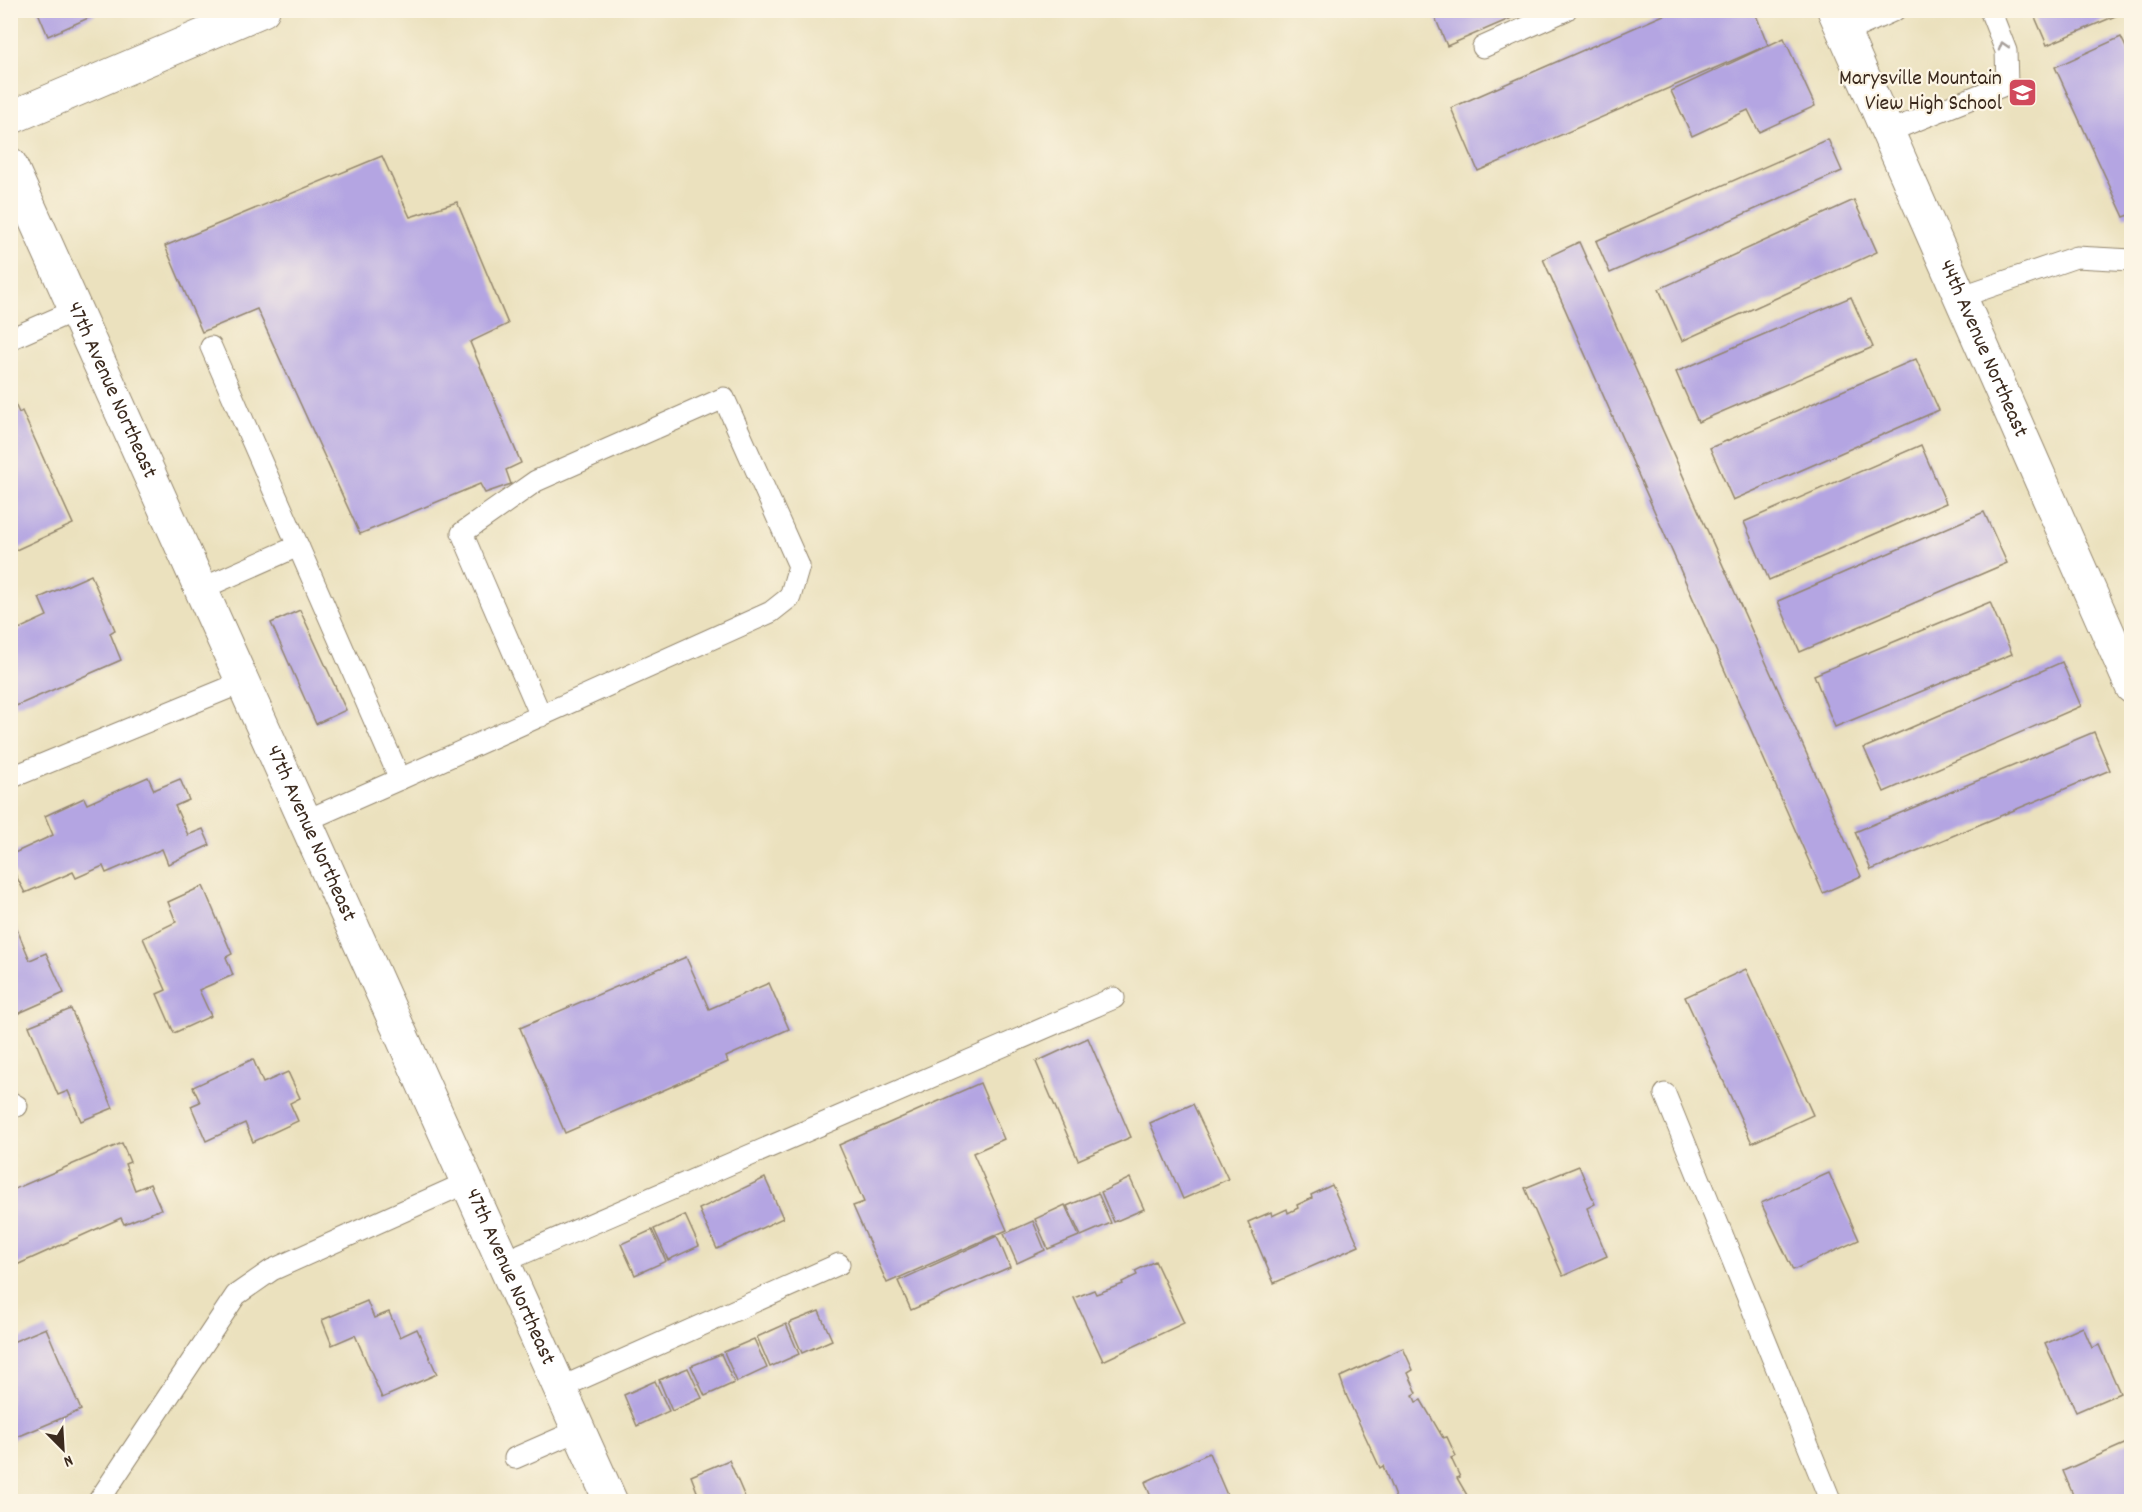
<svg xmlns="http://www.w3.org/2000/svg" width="2142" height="1512" viewBox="0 0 2142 1512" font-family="Dekko,sans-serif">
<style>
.building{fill:#b4a5e2}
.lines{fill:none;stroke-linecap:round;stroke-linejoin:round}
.service-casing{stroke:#93866e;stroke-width:23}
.minor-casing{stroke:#93866e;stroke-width:35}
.tertiary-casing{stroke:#93866e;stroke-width:35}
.service{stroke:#fff;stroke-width:21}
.minor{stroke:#fff;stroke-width:33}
.tertiary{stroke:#fff;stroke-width:33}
.oneway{stroke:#a79f9a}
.labels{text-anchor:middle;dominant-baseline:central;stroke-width:4.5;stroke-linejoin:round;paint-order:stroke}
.poi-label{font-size:22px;fill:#3b2a1e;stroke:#fcf5e5;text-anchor:end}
.street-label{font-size:22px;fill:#3b2a1e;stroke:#fcf5e5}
</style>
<rect width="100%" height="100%" fill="#fcf5e5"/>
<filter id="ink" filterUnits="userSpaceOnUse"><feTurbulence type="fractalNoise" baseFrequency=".0167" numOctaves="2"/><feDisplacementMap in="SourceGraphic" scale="12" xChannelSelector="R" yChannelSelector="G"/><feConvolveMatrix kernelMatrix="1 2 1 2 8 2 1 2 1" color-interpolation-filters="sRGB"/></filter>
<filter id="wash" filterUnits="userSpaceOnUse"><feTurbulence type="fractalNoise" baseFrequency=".008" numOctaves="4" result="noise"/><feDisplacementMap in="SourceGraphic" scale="24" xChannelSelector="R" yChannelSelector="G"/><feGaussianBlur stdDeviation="1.35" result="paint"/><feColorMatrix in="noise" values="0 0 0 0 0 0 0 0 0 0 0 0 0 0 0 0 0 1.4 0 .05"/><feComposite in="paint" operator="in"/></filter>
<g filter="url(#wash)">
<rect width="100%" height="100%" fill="#ebe1be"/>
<g id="blocks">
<g class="building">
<path d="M37 10H94L95 15 48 36Z"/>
<path d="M1432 10H1530L1447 46Z"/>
<path d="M1675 10H1754L1768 45 1478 171 1451 108Z"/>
<path d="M2032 10H2119L2120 14 2047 45Z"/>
<path d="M2121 37 2132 60V214L2124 217 2055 67Z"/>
<path d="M1784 38 1815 106 1759 132 1748 110 1692 136 1671 91Z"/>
<path d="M1828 139 1842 171 1610 273 1596 241Z"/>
<path d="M382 156 410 217 457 202 508 324 470 342 521 463 506 470 511 484 485 493 480 484 360 534 257 309 202 332 165 246Z"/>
<path d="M1854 200 1877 252 1682 341 1659 289Z"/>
<path d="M1579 242 1861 876 1823 893 1543 259Z"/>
<path d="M1851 297 1873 347 1698 422 1676 372Z"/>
<path d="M1916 359 1939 410 1733 500 1710 448Z"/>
<path d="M10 393 19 413 22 411 73 524 16 550 10 539Z"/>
<path d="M1921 445 1946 503 1769 580 1744 522Z"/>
<path d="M1984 512 2007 563 1800 652 1778 601Z"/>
<path d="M91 575 115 630 110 633 121 660 16 706 13 700 10 701V633L47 616 39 598Z"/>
<path d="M1990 602 2012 654 1835 727 1814 675Z"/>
<path d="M300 610 346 710 316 724 271 623Z"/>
<path d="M2062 662 2081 706 1884 792 1864 748Z"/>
<path d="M2094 732 2110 770 1871 870 1855 832Z"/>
<path d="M148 777 154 790 180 779 189 800 175 806 188 835 203 829 210 845 168 864 162 849 106 873 103 866 76 878 73 872 25 893 10 864V855L53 835 45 816 84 798 87 804Z"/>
<path d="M203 886 232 954 226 957 233 975 199 990 211 1016 174 1033 157 994 166 990 143 938 176 922 168 902Z"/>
<path d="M10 913 30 960 46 953 64 993 10 1017Z"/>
<path d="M686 957 709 1009 769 983 789 1029 726 1057 728 1062 565 1133 520 1028Z"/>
<path d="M1746 969 1813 1115 1752 1143 1685 997Z"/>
<path d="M71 1009 113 1108 81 1121 68 1091 58 1095 29 1026Z"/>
<path d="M1088 1038 1131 1137 1078 1160 1036 1062Z"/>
<path d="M253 1059 263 1083 288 1072 300 1098 290 1103 298 1121 253 1142 245 1123 206 1141 191 1106 200 1102 193 1087Z"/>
<path d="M980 1083 1004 1139 973 1153 1007 1230 887 1283 853 1206 864 1202 839 1145Z"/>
<path d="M1193 1104 1228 1179 1183 1199 1150 1123Z"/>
<path d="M122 1143 130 1162 125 1164 135 1190 150 1184 161 1209 124 1224 121 1218 10 1268V1191Z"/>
<path d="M1579 1166 1595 1204 1587 1208 1607 1256 1563 1276 1525 1188Z"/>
<path d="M1829 1173 1859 1240 1793 1270 1761 1203Z"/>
<path d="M765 1178 783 1218 717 1249 699 1209Z"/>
<path d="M1130 1178 1144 1209 1114 1222 1101 1192Z"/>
<path d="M1332 1185 1359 1246 1274 1283 1248 1222 1271 1212 1272 1216 1287 1209 1288 1213 1298 1208 1297 1205 1312 1198 1311 1195Z"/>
<path d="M1098 1193 1111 1223 1081 1236 1067 1206Z"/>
<path d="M1065 1205 1079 1236 1048 1249 1035 1219Z"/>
<path d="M685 1215 699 1246 668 1260 654 1229Z"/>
<path d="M1033 1221 1045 1250 1017 1263 1004 1234Z"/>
<path d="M652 1230 666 1261 635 1275 621 1244Z"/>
<path d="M997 1236 1010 1267 911 1310 898 1281Z"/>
<path d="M1155 1261 1184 1323 1103 1361 1074 1298 1094 1290 1096 1294 1123 1284 1122 1282 1137 1275 1135 1271Z"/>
<path d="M367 1301 374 1318 389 1312 400 1337 417 1329 437 1374 382 1398 355 1335 332 1345 322 1320Z"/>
<path d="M819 1311 832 1340 802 1353 789 1323Z"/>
<path d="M786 1324 799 1354 770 1367 757 1337Z"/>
<path d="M2083 1327 2092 1348 2099 1345 2120 1393 2076 1412 2045 1344Z"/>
<path d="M46 1328 81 1410 10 1440V1343Z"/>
<path d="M754 1339 767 1368 737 1382 724 1352Z"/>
<path d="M1403 1348 1413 1370 1408 1373 1417 1393 1413 1395 1416 1402 1421 1400 1443 1438 1447 1437 1456 1456 1451 1458 1460 1477 1457 1478 1471 1502H1397L1383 1466 1380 1468 1347 1397 1340 1377Z"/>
<path d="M721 1354 734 1383 705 1396 691 1366Z"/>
<path d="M688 1368 702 1398 672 1411 659 1380Z"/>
<path d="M655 1381 669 1411 637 1426 624 1395Z"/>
<path d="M2129 1442 2132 1447V1502H2076L2063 1471Z"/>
<path d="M1209 1453 1230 1502H1153L1145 1482Z"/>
<path d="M729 1460 747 1502H701L691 1476Z"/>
</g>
</g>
</g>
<g filter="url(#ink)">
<use href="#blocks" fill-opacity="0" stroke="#93866e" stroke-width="1.5"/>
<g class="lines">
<defs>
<g id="service">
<path d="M1844 33 1895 10"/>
<path d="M1483 47 1566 10"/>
<path d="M1887 132 2007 84 2006 51 1990 10"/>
<path d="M1960 297 2076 257 2132 260"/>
<path d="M10 339 76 310"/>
<path d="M211 347 400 779 305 821"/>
<path d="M201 589 298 546"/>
<path d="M10 778 243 682"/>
<path d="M400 779C524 723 648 668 771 612L790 597 799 566 724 398 536 481 462 533 541 716"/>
<path d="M1665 1094 1831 1502"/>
<path d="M10 1102 17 1106"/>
<path d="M503 1262 1114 998"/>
<path d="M560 1388 839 1264"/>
<path d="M515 1458 579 1430"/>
<path d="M98 1502 236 1295 272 1270 468 1182"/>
</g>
<g id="minor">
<path id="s1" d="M1834 10 2132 687"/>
</g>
<g id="tertiary">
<path d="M10 118 263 10"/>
<path id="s2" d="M10 164 611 1502"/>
</g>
</defs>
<use href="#service" class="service-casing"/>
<use href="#minor" class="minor-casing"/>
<use href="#tertiary" class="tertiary-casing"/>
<use href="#service" class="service"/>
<use href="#minor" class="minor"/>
<use href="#tertiary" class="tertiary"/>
</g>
<defs><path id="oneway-chevron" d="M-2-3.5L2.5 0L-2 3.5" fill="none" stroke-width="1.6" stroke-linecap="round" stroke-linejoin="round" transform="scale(1.5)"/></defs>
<use class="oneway" href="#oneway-chevron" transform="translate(2003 46) rotate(-107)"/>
</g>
<defs>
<symbol id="school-square" viewBox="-11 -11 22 22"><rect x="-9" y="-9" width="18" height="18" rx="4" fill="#d1495b" stroke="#fcf5e5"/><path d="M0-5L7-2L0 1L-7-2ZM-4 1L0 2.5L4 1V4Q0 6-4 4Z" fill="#fff"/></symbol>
</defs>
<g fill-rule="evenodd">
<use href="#school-square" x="2006" y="76" width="33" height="33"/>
</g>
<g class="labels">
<g class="poi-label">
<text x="2002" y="79">Marysville Mountain<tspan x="2002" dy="25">View High School</tspan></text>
</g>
<g class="street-label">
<text stroke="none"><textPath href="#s1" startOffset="370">44th Avenue Northeast</textPath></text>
<text stroke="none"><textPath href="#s2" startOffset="248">47th Avenue Northeast</textPath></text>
<text stroke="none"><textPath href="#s2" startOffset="734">47th Avenue Northeast</textPath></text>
<text stroke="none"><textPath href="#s2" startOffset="1220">47th Avenue Northeast</textPath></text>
</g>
</g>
<rect width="2142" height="1512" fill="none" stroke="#fcf5e5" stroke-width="36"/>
<g transform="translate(63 1449) rotate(156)" stroke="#fcf5e5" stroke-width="4.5" paint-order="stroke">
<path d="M0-4.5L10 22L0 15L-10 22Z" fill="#3b2a1e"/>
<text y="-9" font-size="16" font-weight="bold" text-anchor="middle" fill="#3b2a1e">N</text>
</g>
</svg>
